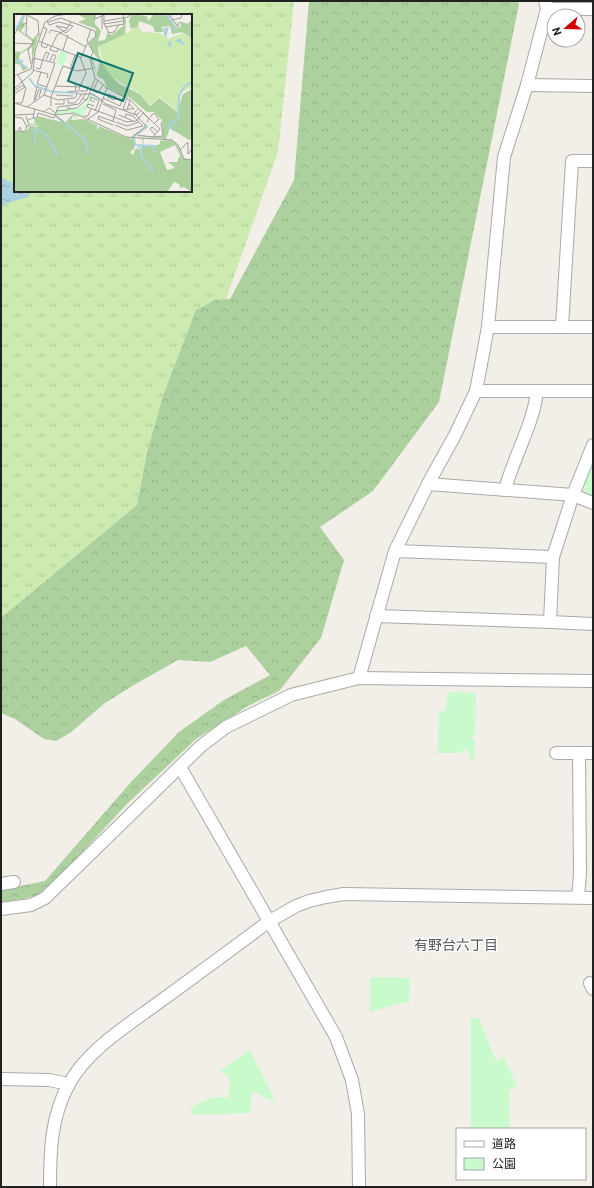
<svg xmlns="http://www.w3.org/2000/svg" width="594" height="1188" viewBox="0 0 594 1188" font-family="Roboto,'Noto Sans JP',sans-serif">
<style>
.grass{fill:url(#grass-tufts);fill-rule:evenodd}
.forest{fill:url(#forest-crowns)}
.park{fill:#c8facc}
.water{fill:url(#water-ripples)}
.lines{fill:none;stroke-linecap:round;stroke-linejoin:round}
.minor-casing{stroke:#a9a9a9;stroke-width:14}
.minor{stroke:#fff;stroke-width:12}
.labels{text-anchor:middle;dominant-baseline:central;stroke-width:3;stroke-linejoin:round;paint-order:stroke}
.neighbourhood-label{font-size:14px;fill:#555;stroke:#fff}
.inset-river{fill:none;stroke:#aad3df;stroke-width:2}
.inset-road{fill:none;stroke:#9f9d99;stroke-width:1}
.view{fill:#0f766e;fill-opacity:0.15;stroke:#0f766e;stroke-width:2}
.inset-edge{fill:none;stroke:#222;stroke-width:2}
</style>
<defs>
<pattern id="grass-tufts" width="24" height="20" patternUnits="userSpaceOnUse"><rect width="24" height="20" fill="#cdebb0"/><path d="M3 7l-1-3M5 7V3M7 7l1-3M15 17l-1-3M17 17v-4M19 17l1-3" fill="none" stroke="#b0c997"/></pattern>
<pattern id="forest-crowns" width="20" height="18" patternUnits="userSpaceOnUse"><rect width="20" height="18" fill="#add19e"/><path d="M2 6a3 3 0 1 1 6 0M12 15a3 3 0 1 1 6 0" fill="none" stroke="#95b388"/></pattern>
<pattern id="water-ripples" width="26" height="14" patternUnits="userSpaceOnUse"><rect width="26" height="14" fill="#aad3df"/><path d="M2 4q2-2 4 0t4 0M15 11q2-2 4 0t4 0" fill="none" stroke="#92b5bf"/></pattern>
</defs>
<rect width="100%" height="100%" fill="#f2efe9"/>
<path class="grass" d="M1 1H294L278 152 151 512 1 628ZM15 15H191V191H15Z"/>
<path class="forest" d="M309 1H518L519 4 439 402 373 491 320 527 344 560 321 638 279 691 248 706 196 739 127 804 44 893 23 899 1 902V890L45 881 131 782 179 732 224 700 270 675 246 646 210 662 178 660 134 685 105 703 70 733 56 741 44 739 15 719 1 713V618L137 505 147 453 163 396 196 310 215 300 230 299 294 180Z"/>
<g class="park">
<path d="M593 460V496L587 494 583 485Z"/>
<path d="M449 692 476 693 475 735H471L472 739H475L474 760 472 761 467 749 458 753H438L439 711H446L447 696Z"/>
<path d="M370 977 410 978 409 1003H400L370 1012Z"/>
<path d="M471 1018H479L496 1061 504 1057 517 1086 509 1090 510 1129H471Z"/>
<path d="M250 1050 276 1102 252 1091 250 1113 195 1115 191 1110 193 1106 214 1097 228 1098 230 1080 221 1070Z"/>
</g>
<path class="water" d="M1 177 15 184V191H32L28 197 1 205Z"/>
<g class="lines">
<defs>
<g id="minor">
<path d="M547 9H593"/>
<path d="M527 85 593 86"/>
<path d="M488 327H593"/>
<path d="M562 327 572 161H593"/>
<path d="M476 391H593"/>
<path d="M428 484 573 495 593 503"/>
<path d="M505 490C513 458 534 423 537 391"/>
<path d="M395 551 553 557"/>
<path d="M376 616 550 622 593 624"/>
<path d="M550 622 553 557 573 495 593 445"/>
<path d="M359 678 395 551 429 482 454 437 476 391 488 327 504 157 527 85 547 9 545 1"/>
<path d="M556 753H593"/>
<path d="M180 767 336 1037 352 1080 358 1114 359 1187"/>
<path d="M1 884 14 882"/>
<path d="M578 897 580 874 579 753"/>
<path d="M1 909 31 905 45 898 201 746 226 727 291 695 359 678 593 681"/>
<path d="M590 983 593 989"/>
<path d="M1 1079 49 1080 69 1084"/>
<path d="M50 1187C50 1151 51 1116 69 1084 87 1050 128 1025 158 1003 195 976 232 949 268 922L296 906 309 901 326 897 344 894 593 898"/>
</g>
</defs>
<use href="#minor" class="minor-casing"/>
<use href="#minor" class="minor"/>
</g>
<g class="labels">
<g class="neighbourhood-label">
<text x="456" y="945">有野台六丁目</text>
</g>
</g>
<g transform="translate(14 14)">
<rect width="178" height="178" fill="#f2efe9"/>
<path d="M124 13 129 18 146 19 154 25 168 19 178 24V73L168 78 163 97 145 83 136 91 126 79 107 69 92 57 85 33Z" fill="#cdebb0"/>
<path d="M10 0H12L9 7 11 12 7 17 18 26 25 18 18 47V33L6 40 5 45 10 48 5 50 14 54 9 57 6 51 0 49V37L7 38 18 31V27L3 16 8 12 4 13ZM63 0H81V10L87 17 84 27 91 26 94 17 96 21 99 20 110 11V4L112 5 111 20 84 33 85 41 93 57 105 70 126 80 136 92 145 84 163 98 169 80 178 75V124L175 126 156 114 152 125 121 122 149 123 148 106 140 98H133L115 83H110L93 73 89 65 84 63 77 46 78 43 83 60 86 47 80 40 75 29 82 22V15L64 8 72 5ZM117 0 133 2 134 7 140 0 155 2 163 14 167 13 165 7 174 10 178 5V24L168 18 158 20 156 12 148 13 149 18H141L139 12 125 7 124 13 117 15 115 7ZM59 100 66 103 59 102 57 106 70 105 83 111V117L85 112 110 123 121 125 120 135 116 138 119 141 122 134 127 137 129 126 124 124 130 125 129 131 139 132 146 130V127L158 126 162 129 169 144 178 147V178L170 173 166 174 165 170 160 168 153 178H0V116L3 119 5 116 12 118 16 112 23 113 24 109 22 112 16 111 15 109 21 111 20 104 23 105 24 102 51 109ZM161 131 166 141 163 148H154L161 154 153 156 146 138Z" fill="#add19e" fill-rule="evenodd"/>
<path d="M47 36 54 39 49 52 42 49ZM76 80 79 81 68 102 56 98 41 101 43 97 66 94 72 90Z" fill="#c8facc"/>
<path d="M155 13 152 24 158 28 166 24 172 32 161 27 157 28V33L154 32 153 29 156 28 150 21 149 14Z" fill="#aad3df"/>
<path class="inset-river" d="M153 0 162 17M2 15 10 0M0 47H8L7 50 14 54M15 64 21 72 39 78M40 78 63 79M76 79 89 87M43 103 71 125 74 140M131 110 133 113 120 122 121 131 140 132V139M22 115 32 121 44 141M160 117 155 111 164 105 165 82 170 73 178 68M21 129 22 113M125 131 128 144 139 157"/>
<path class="inset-road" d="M13 0 12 20 20 27 14 36 17 50M81 0V5L90 1M90 0V10L95 19 100 18 105 11M155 0 164 13V8M13 1 24 7 25 22M158 6 167 4 168 0M33 7 35 11 45 8 59 12M90 7 114 3 117 0M34 8 47 4 81 17 82 22 73 30 67 44M90 10 109 7M92 13 110 10 109 0M77 15 73 27 79 38M88 15V2M49 17 42 12 53 14M49 17 52 19 59 12M35 19 37 16 45 18 72 33M0 21 4 14 12 9M28 28 33 15 29 13M28 28 27 32 32 34 34 31M0 29 18 30M37 32 36 36 43 38 44 35M38 32 43 21 53 15 57 8M49 36 54 21M29 45 32 38 35 39 32 46M36 47 39 40 42 42 39 49M22 54 26 55 29 45M56 55 61 41M19 56 34 60 33 64M27 58 23 70 33 73M0 62 17 55 19 44 41 49 30 81M81 64 93 74 116 86 146 115 139 123 123 121M84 66 79 77 84 79 89 71M41 72 66 73M0 75 19 58 21 37 31 8 41 2 53 0M0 77 9 71 10 73M65 77H73L74 72M54 78 62 77 61 70M0 80 11 73M64 80H79L92 90 122 101 132 112 118 123M42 81 59 82M93 83 100 86 102 83 94 80M89 84 106 92 109 84M113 84 109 95 113 96 116 86M69 85 73 86 81 64 76 45 79 38M21 86 25 75 27 76 25 83M54 86V89H61L68 80M20 87 23 72M81 88 76 86 77 83 85 87 81 97M0 89 41 101 60 99 112 123 158 126 164 131 170 145 178 146M2 89H8L12 74 3 60M41 90H50V86M89 90 102 96 99 107M37 92V83L49 52 63 57 80 54M80 92 74 90 73 93 113 108 122 107 130 98M13 93 30 81 44 86 61 84 72 59 66 43 24 27M55 93V95L63 94 72 86M125 94 120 99 123 101 127 96M113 95H120L115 90M42 97 54 96V93M42 99 44 93 65 90 72 79M129 99 135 105 133 108M1 101 20 100M41 101 51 109M105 101 119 107M69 102H74L77 95M84 102 101 108M85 102 84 105 99 111M1 103 8 104 13 113M136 103 140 99 145 105 141 109M19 104H23L24 99 40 104 42 99 35 94 30 98M74 105 84 98 93 74M14 106 19 104 21 95M102 108 113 112 125 108M101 111 113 116 129 112 119 102 112 100 111 103M0 116 3 118 6 113 8 118 12 117V113L15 112 12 102M141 121 136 115 138 113 144 118M139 123 149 122 147 108M166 136 174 128V140L178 135"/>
<path class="view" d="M64 39 119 59 109 87 54 67Z"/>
<rect width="178" height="178" class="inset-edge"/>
</g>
<rect width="594" height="1188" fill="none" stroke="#222222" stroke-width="4"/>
<rect x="456" y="1128" width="130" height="52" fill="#ffffff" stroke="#a7a7a7"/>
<rect x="464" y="1141" width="20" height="6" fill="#ffffff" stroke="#a7a7a7"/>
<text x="492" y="1148" font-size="12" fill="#222222">道路</text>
<rect x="464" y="1158" width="20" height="12" fill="#c8facc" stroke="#a7a7a7"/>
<text x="492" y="1168" font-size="12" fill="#222222">公園</text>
<g transform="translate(566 28) rotate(250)"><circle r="19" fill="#ffffff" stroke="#a7a7a7"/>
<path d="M0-3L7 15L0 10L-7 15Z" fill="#d40000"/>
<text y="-6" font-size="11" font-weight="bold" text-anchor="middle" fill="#222222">N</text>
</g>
</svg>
